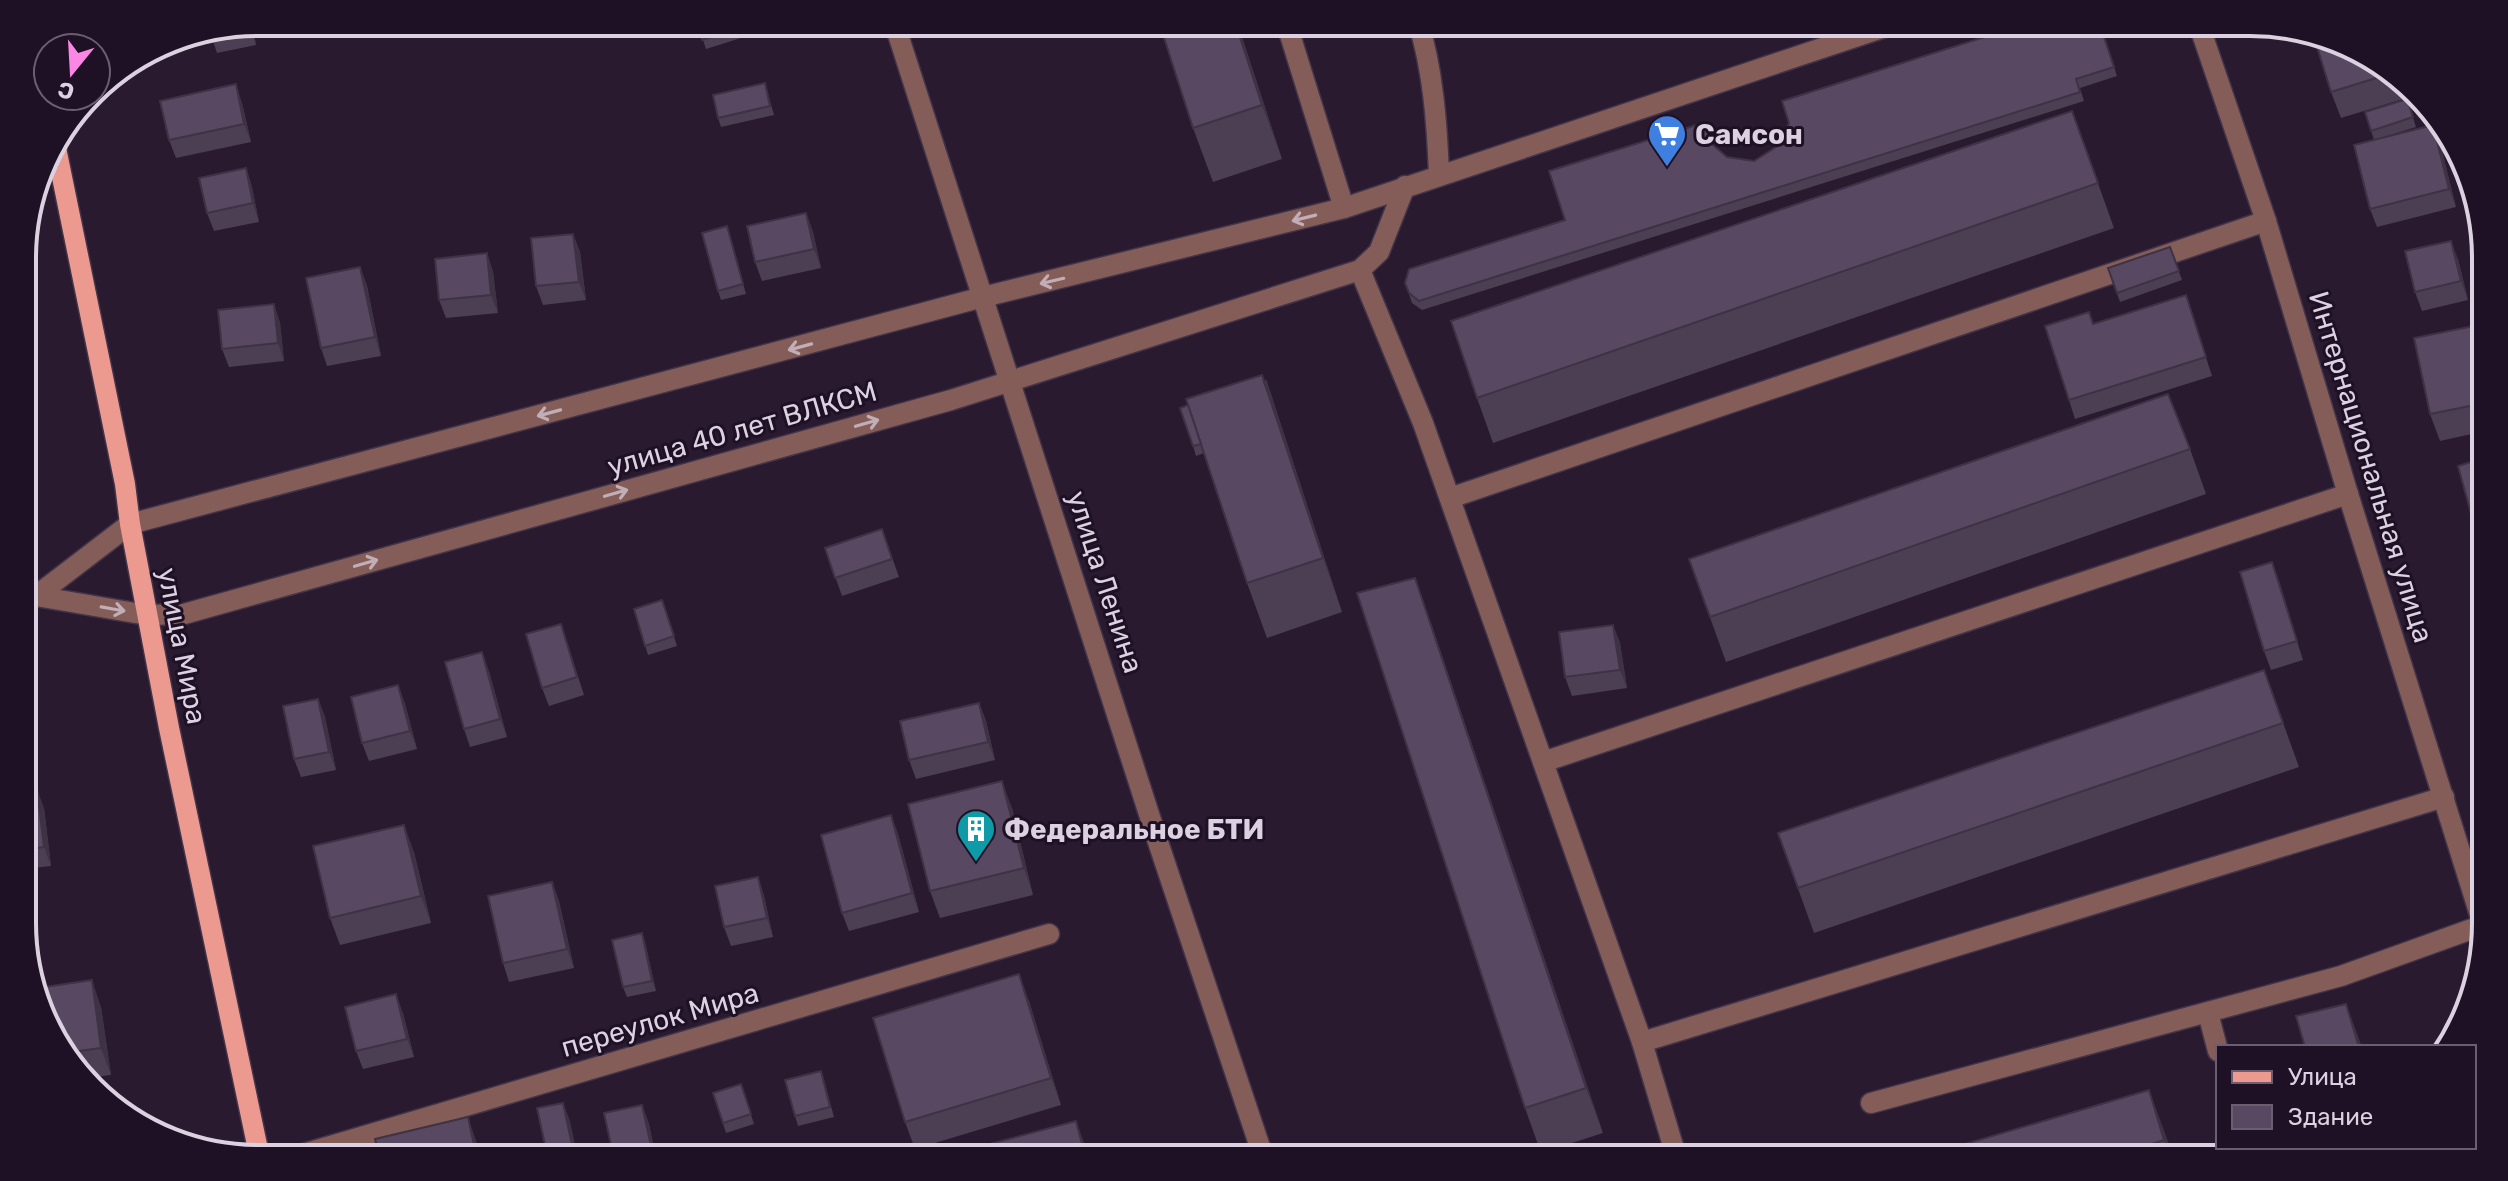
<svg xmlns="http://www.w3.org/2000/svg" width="2508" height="1181" viewBox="0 0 2508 1181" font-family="Rubik,sans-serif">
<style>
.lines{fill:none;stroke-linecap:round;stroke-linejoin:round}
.minor-casing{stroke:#423449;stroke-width:23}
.major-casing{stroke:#423449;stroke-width:23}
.minor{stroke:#855d58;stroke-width:20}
.major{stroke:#ec9990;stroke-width:20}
.wall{fill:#4c3e53}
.shaded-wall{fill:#3e3244}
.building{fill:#584861;stroke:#3e3244;stroke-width:2}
.oneway{stroke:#c1aeb7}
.labels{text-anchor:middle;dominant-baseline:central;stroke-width:6;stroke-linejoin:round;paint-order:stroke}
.poi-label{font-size:28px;font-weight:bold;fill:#dbd1e0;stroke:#1f1125;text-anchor:start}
.street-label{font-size:28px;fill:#dbd1e0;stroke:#1f1125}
.rim{fill:none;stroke:#dbd1e0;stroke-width:4}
</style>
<rect width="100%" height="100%" fill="#291a30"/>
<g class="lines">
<defs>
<g id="minor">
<path d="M894 22 1158 842 1264 1159"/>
<path d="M1286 22 1344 208"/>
<path d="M1418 22C1433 69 1437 124 1439 174"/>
<path d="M2198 22 2266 221 2348 494 2485 931"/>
<path d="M1360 270 1423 423 1642 1042 1677 1159"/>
<path d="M1450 498 2266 221"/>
<path d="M36 596 130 524 983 297 1344 208 1900 22"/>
<path d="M28 597 36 596 147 615 184 614 951 400 1360 270 1379 252 1405 186"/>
<path d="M1543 762 2348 494"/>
<path d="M2208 1013 2218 1051"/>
<path d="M1642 1042 2444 797"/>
<path d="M1871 1103 2341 976 2483 925"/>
<path d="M2244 1147 2248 1159"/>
<path d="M286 1159 1049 934"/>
</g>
<path id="major" d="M55 143 125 484 130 524 169 728 260 1159"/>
</defs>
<use href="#minor" class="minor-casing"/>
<use href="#major" class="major-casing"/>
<use href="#minor" class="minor"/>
<use href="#major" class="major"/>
</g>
<g class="wall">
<path d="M697 22H736L741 38 706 49Z"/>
<path d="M1159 22H1237L1282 159 1213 182 1193 128Z"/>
<path d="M2100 22 2117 76 2080 88 2084 101 1422 310 1412 303 1405 283 1565 220 1714 146 1727 157 1754 161 2061 29Z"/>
<path d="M252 23 256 45 217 53 210 32Z"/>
<path d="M2341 40 2413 96 2341 118 2331 92Z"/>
<path d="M765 83 774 115 721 127 718 118Z"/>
<path d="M2407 99 2416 127 2381 138 2440 143 2456 207 2377 227 2370 209 2374 140 2365 112Z"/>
<path d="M242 103 251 142 176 158 169 140Z"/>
<path d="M2072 111 2114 228 1493 443 1477 398Z"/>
<path d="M246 168 252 187 259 222 214 231 207 213Z"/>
<path d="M806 213 813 232 821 268 762 281 755 262Z"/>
<path d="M727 226 746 294 721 300 718 291Z"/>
<path d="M573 234 580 252 586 300 543 305 536 286Z"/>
<path d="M2170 247 2182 280 2120 302 2108 268Z"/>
<path d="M487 253 493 272 498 313 446 318 439 300Z"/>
<path d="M2458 259 2468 300 2422 311 2415 292Z"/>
<path d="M360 267 367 286 381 356 327 366 321 348Z"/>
<path d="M274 304 280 323 284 361 229 367 222 349Z"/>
<path d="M2192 314 2212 376 2075 419 2069 400 2093 324Z"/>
<path d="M2484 324 2485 431 2440 441 2430 414Z"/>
<path d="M1264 382 1270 391 1342 612 1267 638 1247 583 1204 453 1196 456 1193 446 1188 405Z"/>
<path d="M2190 449 2206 494 1726 662 1689 559Z"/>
<path d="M882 529 899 577 842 596 825 548Z"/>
<path d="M2272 562 2303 660 2271 670 2264 651Z"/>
<path d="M662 600 677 646 648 655 634 609Z"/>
<path d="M1431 623 1603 1133 1541 1153 1525 1108Z"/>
<path d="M1613 625 1620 643 1627 688 1572 696 1565 677Z"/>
<path d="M567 642 584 695 549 706 542 688Z"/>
<path d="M2264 670 2299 767 1814 933 1778 833Z"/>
<path d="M489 671 507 737 470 747 464 729Z"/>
<path d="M398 685 405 704 417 749 369 761 362 743Z"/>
<path d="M318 699 325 717 336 770 301 777 294 759Z"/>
<path d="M979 703 986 721 995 760 916 779 909 760Z"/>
<path d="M24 791 44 808 51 866 24 869Z"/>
<path d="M1012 808 1033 895 940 918 930 891Z"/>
<path d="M891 815 898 834 919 912 849 931 842 913Z"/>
<path d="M414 852 431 923 340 945 330 918Z"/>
<path d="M758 877 764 896 773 937 731 946 724 927Z"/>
<path d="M552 882 559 901 574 968 509 982 503 963Z"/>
<path d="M642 933 645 942 656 991 627 997 623 987Z"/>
<path d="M38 988 101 1007 111 1075 86 1078 71 1067Z"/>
<path d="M1029 1001 1061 1105 915 1149 905 1122Z"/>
<path d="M403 1013 414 1057 363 1069 356 1051Z"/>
<path d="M824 1080 834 1117 798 1126 795 1116Z"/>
<path d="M741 1084 754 1124 726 1133 713 1093Z"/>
<path d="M2149 1090 2173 1159H1914Z"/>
<path d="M642 1105 649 1124 656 1159H614Z"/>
</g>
<g class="shaded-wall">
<path d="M1235 22H1237L1282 159 1262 105Z"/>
<path d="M252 23 256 45 250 26 249 24Z"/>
<path d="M236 84 242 103 251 142 244 124Z"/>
<path d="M2433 125 2440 143 2456 207 2449 189Z"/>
<path d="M246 168 252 187 259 222 253 203Z"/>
<path d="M806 213 813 232 821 268 814 249Z"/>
<path d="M573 234 580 252 586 300 579 282Z"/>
<path d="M2451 241 2458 259 2468 300 2461 281Z"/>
<path d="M487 253 493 272 498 313 491 295Z"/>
<path d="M360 267 367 286 381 356 375 337Z"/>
<path d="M274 304 280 323 284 361 278 343Z"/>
<path d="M1262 375 1278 420 1270 391 1342 612 1323 558Z"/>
<path d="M2272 562 2279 580 2303 660 2297 641Z"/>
<path d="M1415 578 1431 623 1603 1133 1586 1088Z"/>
<path d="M1613 625 1620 643 1627 688 1620 670Z"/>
<path d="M482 652 489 671 507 737 500 719Z"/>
<path d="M398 685 405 704 417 749 410 731Z"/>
<path d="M318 699 325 717 336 770 329 752Z"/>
<path d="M979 703 986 721 995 760 988 742Z"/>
<path d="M1002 781 1012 808 1033 895 1024 868Z"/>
<path d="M37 789 44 808 51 866 44 847Z"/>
<path d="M891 815 898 834 919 912 912 893Z"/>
<path d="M404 825 414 852 431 923 421 896Z"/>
<path d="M758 877 764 896 773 937 767 918Z"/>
<path d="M552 882 559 901 574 968 567 949Z"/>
<path d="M642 933 645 942 656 991 652 981Z"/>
<path d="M1019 974 1029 1001 1061 1105 1051 1078Z"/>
<path d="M92 980 101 1007 111 1075 101 1048Z"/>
<path d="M396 994 403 1013 414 1057 407 1039Z"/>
<path d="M2346 1004 2362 1047H2359Z"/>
<path d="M2149 1090 2169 1144 2173 1159H2170L2164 1140Z"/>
<path d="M563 1103 570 1121 578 1159H575Z"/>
<path d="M642 1105 649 1124 656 1159H654L653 1155Z"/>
<path d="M468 1117 477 1144 481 1159H477Z"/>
<path d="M1076 1121 1086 1148 1089 1159H1086Z"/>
</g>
<g class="building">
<path d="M697 22H735L737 29 702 40Z"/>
<path d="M1159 22H1235L1262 105 1193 128Z"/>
<path d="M2032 22H2058L2060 29 2082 22H2099L2114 67 2076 79 2080 92 1419 301 1409 293 1405 283 1409 269 1565 220 1549 171 1706 122 1713 145 1727 157 1754 161 1779 145 1789 123 1782 101Z"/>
<path d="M249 24 250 26 210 34V32Z"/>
<path d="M2319 36 2341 40 2386 75 2331 92 2314 37Z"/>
<path d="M765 83 770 106 718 118 713 95Z"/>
<path d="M236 84 244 124 169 140 160 101Z"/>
<path d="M2407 99 2413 117 2371 131 2365 112Z"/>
<path d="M2072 111 2098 183 1477 398 1451 321Z"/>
<path d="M2433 125 2449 189 2370 209 2354 145Z"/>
<path d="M246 168 253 203 207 213 199 178Z"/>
<path d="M806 213 814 249 755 262 747 226Z"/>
<path d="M727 226 743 284 718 291 702 233Z"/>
<path d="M573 234 579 282 536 286 531 238Z"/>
<path d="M2451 241 2461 281 2415 292 2405 251Z"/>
<path d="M2170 247 2179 271 2117 293 2108 268Z"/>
<path d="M487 253 491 295 439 300 435 259Z"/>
<path d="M360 267 375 337 321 348 306 278Z"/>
<path d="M2186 295 2206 357 2069 400 2045 326 2089 312 2093 324Z"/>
<path d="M274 304 278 343 222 349 218 310Z"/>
<path d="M2484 324 2485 403 2430 414 2414 338Z"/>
<path d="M1262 375 1323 558 1247 583 1186 399Z"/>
<path d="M1266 381 1278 420 1264 382Z"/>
<path d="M2168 394 2190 449 1710 617 1689 559Z"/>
<path d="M1188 405 1201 444 1193 446 1180 408Z"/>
<path d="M2485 458V565L2458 466Z"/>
<path d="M882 529 892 559 835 578 825 548Z"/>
<path d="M2272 562 2297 641 2264 651 2240 572Z"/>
<path d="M1415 578 1586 1088 1525 1108 1357 593Z"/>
<path d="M662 600 674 636 645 646 634 609Z"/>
<path d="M561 624 577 677 542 688 526 634Z"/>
<path d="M1613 625 1620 670 1565 677 1559 632Z"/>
<path d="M482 652 500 719 464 729 445 662Z"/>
<path d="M2264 670 2283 723 1798 888 1778 833Z"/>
<path d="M398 685 410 731 362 743 351 697Z"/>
<path d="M318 699 329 752 294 759 283 706Z"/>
<path d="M979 703 988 742 909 760 900 721Z"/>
<path d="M1002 781 1024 868 930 891 908 804Z"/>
<path d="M37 789 44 847 24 850V791Z"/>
<path d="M891 815 912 893 842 913 821 835Z"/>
<path d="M404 825 421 896 330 918 313 846Z"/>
<path d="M758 877 767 918 724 927 715 886Z"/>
<path d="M552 882 567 949 503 963 488 896Z"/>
<path d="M642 933 652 981 623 987 612 940Z"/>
<path d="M1019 974 1051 1078 905 1122 873 1018Z"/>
<path d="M92 980 101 1048 65 1053 38 988Z"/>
<path d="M396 994 407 1039 356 1051 345 1007Z"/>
<path d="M2346 1004 2359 1047H2305L2296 1016Z"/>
<path d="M821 1071 830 1107 795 1116 785 1080Z"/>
<path d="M741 1084 751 1114 723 1123 713 1093Z"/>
<path d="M2149 1090 2164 1140 2107 1159H1914Z"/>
<path d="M563 1103 575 1159H548L537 1108Z"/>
<path d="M642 1105 653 1155 637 1159H614L604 1113Z"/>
<path d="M468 1117 477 1159H380L375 1139Z"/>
<path d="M1076 1121 1086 1159H953L952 1154Z"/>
</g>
<defs><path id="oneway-shaft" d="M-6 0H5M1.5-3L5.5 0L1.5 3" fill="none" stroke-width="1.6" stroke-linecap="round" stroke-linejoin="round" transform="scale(2)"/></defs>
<g class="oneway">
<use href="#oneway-shaft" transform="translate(1304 218) rotate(166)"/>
<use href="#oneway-shaft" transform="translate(1052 281) rotate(167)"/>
<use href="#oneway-shaft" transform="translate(800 347) rotate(165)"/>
<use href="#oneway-shaft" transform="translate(549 413) rotate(165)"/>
<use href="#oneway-shaft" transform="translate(867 423) rotate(-16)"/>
<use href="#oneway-shaft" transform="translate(616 493) rotate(-16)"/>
<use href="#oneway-shaft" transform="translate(366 563) rotate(-16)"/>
<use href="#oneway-shaft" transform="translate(113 609) rotate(10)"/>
</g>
<defs>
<symbol id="supermarket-pin" viewBox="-11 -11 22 30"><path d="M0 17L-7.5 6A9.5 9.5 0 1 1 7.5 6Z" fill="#3f7fe0" stroke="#1f1125"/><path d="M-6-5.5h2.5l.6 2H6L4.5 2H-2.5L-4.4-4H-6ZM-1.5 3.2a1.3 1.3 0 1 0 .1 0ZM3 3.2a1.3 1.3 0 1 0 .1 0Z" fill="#fff"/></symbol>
<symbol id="building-pin" viewBox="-11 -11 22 30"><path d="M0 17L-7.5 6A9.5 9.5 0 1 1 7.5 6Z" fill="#0f9aa8" stroke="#1f1125"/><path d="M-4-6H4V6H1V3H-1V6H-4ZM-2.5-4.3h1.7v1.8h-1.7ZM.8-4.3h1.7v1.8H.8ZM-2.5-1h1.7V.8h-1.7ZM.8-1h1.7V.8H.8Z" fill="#fff"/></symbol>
</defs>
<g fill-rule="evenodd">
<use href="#supermarket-pin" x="1645" y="112" width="44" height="60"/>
<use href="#building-pin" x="954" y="807" width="44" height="60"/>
</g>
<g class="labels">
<g class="poi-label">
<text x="1695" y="134">Самсон</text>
<text x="1004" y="829">Федеральное БТИ</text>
</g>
<g class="street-label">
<text transform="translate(742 429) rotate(-16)">улица 40 лет ВЛКСМ</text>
<text transform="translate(2371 467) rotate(73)">Интернациональная улица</text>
<text transform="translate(1105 582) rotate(72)">улица Ленина</text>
<text transform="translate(182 646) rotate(79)">улица Мира</text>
<text transform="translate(660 1020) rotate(-16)">переулок Мира</text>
</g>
</g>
<path d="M0 0H2508V1181H0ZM258 36H2250A222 222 0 0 1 2472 258V923A222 222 0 0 1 2250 1145H258A222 222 0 0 1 36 923V258A222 222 0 0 1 258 36Z" fill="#1f1125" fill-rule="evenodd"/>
<path class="rim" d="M258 36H2250A222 222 0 0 1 2472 258V923A222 222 0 0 1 2250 1145H258A222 222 0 0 1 36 923V258A222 222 0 0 1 258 36Z"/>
<rect x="2216" y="1045" width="260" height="104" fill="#1f1125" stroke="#6a5e70" stroke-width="2"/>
<rect x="2232" y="1071" width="40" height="12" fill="#ec9990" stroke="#6a5e70" stroke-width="2"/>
<text x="2288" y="1085" font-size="24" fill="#dbd1e0">Улица</text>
<rect x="2232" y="1105" width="40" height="24" fill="#584861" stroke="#6a5e70" stroke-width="2"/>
<text x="2288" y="1125" font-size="24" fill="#dbd1e0">Здание</text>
<g transform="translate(72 72) rotate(198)"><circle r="38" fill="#1f1125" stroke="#6a5e70" stroke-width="2"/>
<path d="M0-6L14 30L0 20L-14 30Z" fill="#fc86e4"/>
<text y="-12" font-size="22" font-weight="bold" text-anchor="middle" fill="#dbd1e0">С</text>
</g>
</svg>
